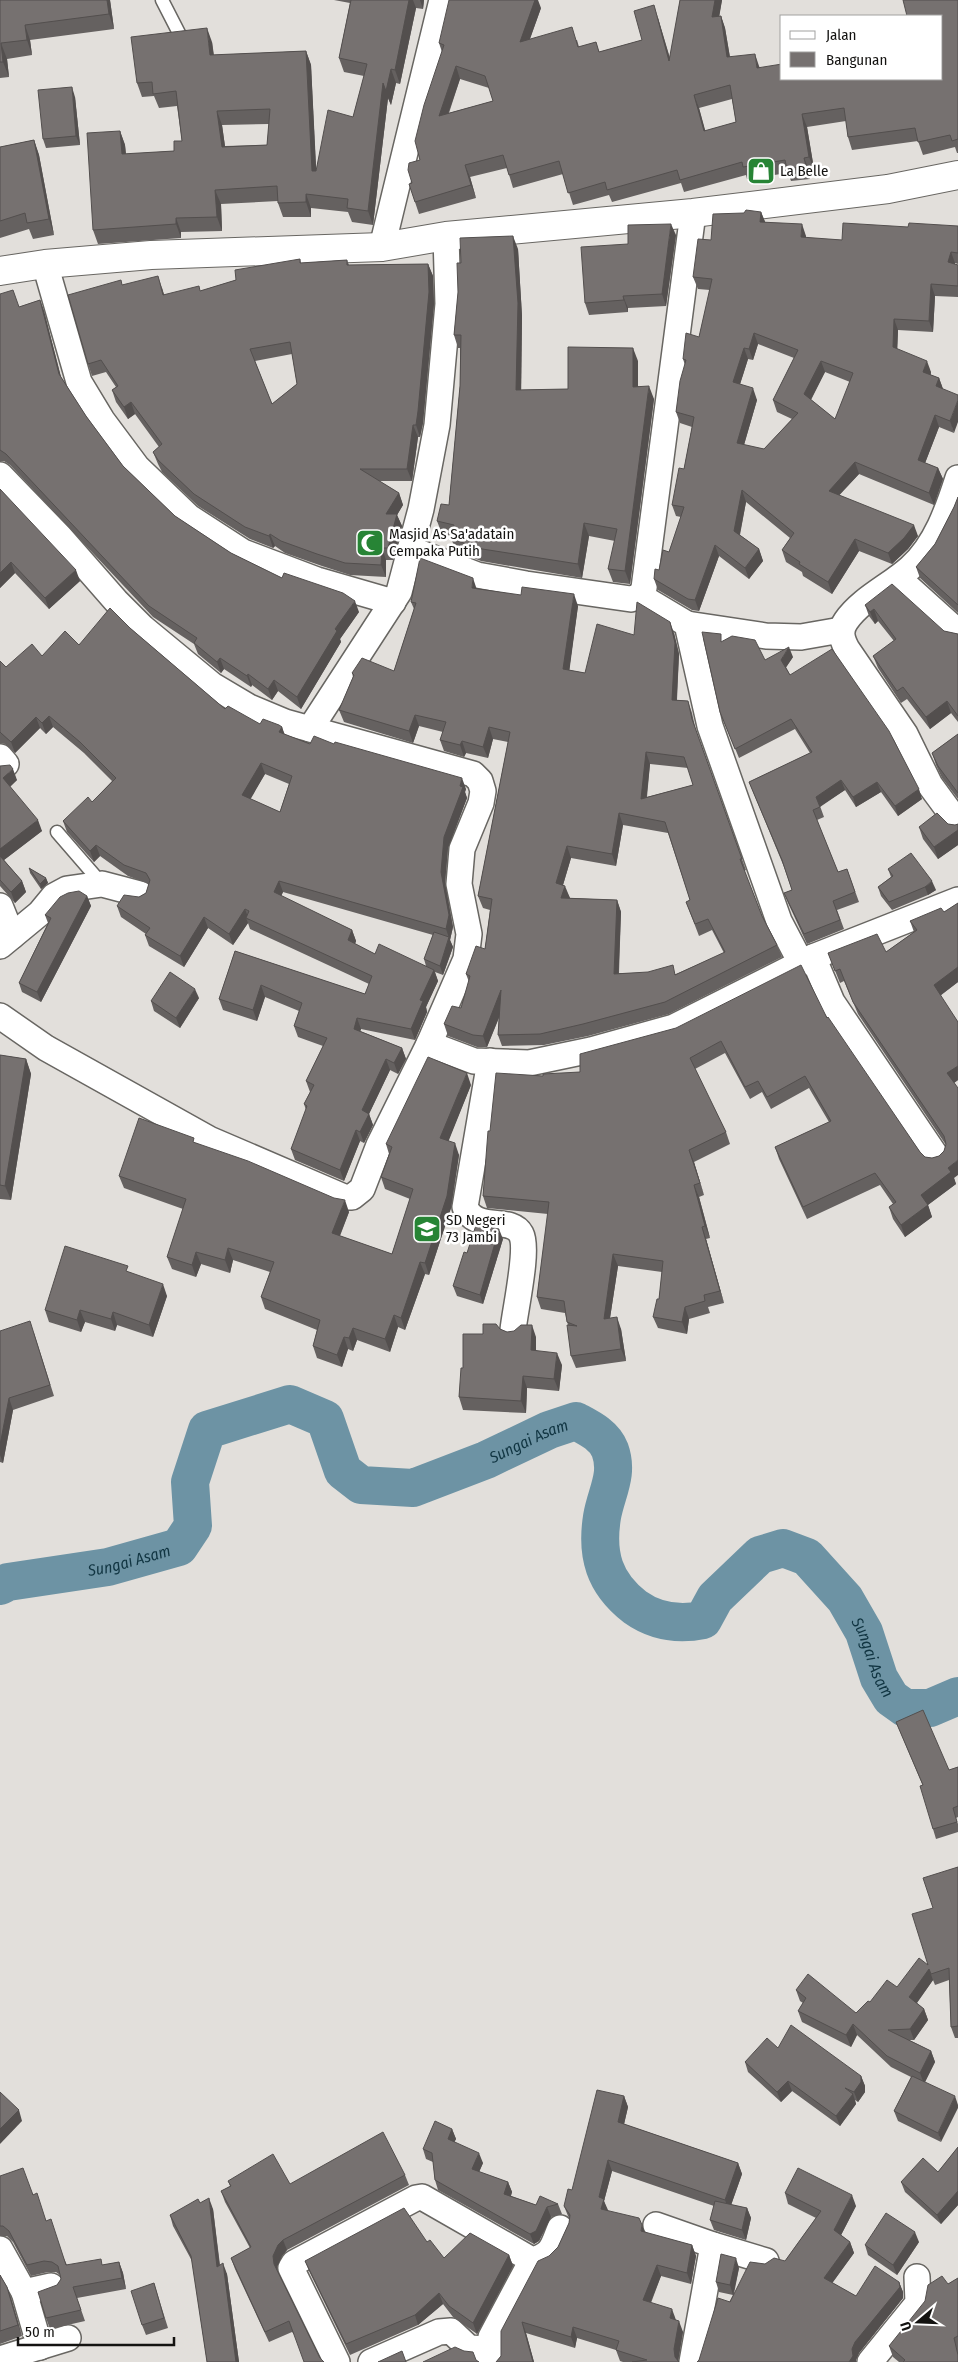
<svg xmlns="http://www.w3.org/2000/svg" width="958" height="2362" viewBox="0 0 958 2362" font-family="'Fira Sans Condensed',sans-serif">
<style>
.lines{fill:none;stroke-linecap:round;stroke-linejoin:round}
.river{stroke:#6d93a4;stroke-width:38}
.service-casing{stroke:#686662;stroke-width:15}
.minor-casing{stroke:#686662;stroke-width:28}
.tertiary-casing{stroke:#686662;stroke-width:30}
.service{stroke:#fff;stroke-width:12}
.minor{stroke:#fff;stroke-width:25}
.tertiary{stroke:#fff;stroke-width:28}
.wall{fill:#656160;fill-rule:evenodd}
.shaded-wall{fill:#534f4e}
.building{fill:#767170;stroke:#534f4e;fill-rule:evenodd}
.labels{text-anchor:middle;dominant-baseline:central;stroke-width:5;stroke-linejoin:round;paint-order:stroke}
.poi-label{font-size:15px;fill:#141311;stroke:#fff;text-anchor:start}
.water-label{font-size:16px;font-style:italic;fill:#113542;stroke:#fff}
</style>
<rect width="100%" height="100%" fill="#e2dfdb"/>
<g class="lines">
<path class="river" id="s1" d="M0 1586 8 1582 108 1567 179 1547 193 1526 190 1482 207 1430 290 1404 325 1419 343 1471 361 1485 413 1488 486 1460 549 1430 576 1421C589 1428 604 1435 610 1450 619 1475 606 1493 602 1517 596 1555 604 1583 635 1607 656 1622 678 1625 703 1620L715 1598 760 1555 783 1548 807 1557 845 1599 864 1632 879 1678 891 1698 905 1708H930L958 1696"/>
<defs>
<g id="service">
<path d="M162 0 182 39"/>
<path d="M57 832 102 884"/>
</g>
<g id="minor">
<path d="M382 247 442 0"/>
<path d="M45 264 79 382 102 420 137 467 189 517 243 552 317 580 393 602"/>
<path d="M0 475 60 537 116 601 143 628 212 685 249 707 285 722 473 774 480 781 483 791 481 803 462 849 459 884 469 934 466 959 429 1044 379 1145 362 1189 352 1197H344L209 1139 46 1048 0 1016"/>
<path d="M958 478C948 509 936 545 910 568 890 586 861 599 846 621 839 631 842 640 847 649L905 734 930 785 958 823"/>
<path d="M410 549 477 575 526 584 631 599 640 596 644 588 693 213"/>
<path d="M898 578 958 632"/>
<path d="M640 596 687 624 710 726 779 921 801 963"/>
<path d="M687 624 766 636 801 637 841 630"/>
<path d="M310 729 399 592 421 509 437 425 448 304 446 236"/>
<path d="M0 757 6 764"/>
<path d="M0 906 12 936"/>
<path d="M0 946 40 913 54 896 67 889 102 884 140 894"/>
<path d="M813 957 832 1002 936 1156"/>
<path d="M429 1044 474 1061 529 1063 591 1050 674 1027 813 957 958 900"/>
<path d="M490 1061 465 1207C476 1233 511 1215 521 1234 529 1249 515 1310 513 1330"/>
<path d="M656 2225 713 2245 692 2362"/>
<path d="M713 2245 766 2261"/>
<path d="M0 2249 24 2292 40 2347"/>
<path d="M24 2292 51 2286"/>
<path d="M0 2359 68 2338"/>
<path d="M337 2362 291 2268 294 2263 416 2198 422 2197 532 2260C553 2254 552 2247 560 2228"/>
<path d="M371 2362 439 2332 451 2331 469 2348 489 2349"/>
<path d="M491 2362 489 2349 491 2337 532 2260"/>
<path d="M870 2362 918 2303 917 2277"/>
</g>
<path id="tertiary" d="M0 271 45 264 151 255 382 247 446 236 693 213 888 189 958 175"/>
</defs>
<use href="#service" class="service-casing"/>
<use href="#minor" class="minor-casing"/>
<use href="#tertiary" class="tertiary-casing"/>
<use href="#service" class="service"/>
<use href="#minor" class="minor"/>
<use href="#tertiary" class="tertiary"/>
</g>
<g class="wall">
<path d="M0 0H110L114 29 30 40 32 55 7 59 9 77 0 78Z"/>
<path d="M334 0H424L423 9 416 8 400 84 396 83 391 105 388 98 373 225 352 222 348 212 311 208V217H283L278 203V201L221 204 222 231 181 232V238L98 244 93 230 120 131 125 145 126 154 174 151 182 141 177 106 159 108 154 96 142 97 137 83 212 42 214 55 306 51 311 65 316 170 353 117 364 76 344 72 339 58 350 3ZM269 124 267 145 225 146 222 125Z"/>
<path d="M680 0H722L719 16H721L725 28 730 57 760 67 782 79H942L958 0V153H957L955 147 923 155 918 141 852 150 848 137 846 121 807 127 814 169 809 170 810 179 791 181 788 173 747 179 746 175 684 192 681 183 612 202 609 195 573 205 563 174 513 188 507 168 470 177 476 198 419 214 415 202 412 183 420 160 442 52 439 43 541 8 530 39 577 40 579 47 596 42 599 52 642 40 658 18 670 58ZM460 79 489 88 493 101 449 113ZM732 99 736 122 705 131 699 108Z"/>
<path d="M75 97 80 145 46 148 43 139Z"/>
<path d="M34 140 39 155 54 235 33 239 29 229 0 238V147Z"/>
<path d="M761 212 765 222 806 236V238L842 240 908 227 958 226V264L955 263V264L958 265V297L935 296 933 332 898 330 897 349 931 372V375L939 378 943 389 954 433 939 427 925 463 938 468 943 479 934 505 859 474 839 495 918 536 908 549 892 564 859 551 832 594 803 576 802 572 786 562 782 550 790 538 746 502 740 535 759 549 763 561 749 579 719 556 699 611 692 610 658 590 654 579 669 552 681 517 676 516 672 505 684 469 692 427 680 423 676 412 685 365 683 359 699 337 710 290 698 289 693 277 711 240ZM758 344 794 358 773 400 777 412 792 419 764 449 744 445 757 400 740 384 748 359 753 360ZM825 372 850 382 835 419 811 400Z"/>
<path d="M676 235 666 306 628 308V312L589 315 585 303Z"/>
<path d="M518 249 522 316 521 390 568 389 638 361V386L654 399 630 584 613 582 608 569 615 541 589 536 582 578 481 561 456 551 451 538V536L442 534 437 521 449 505 460 386V348H458L454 335 461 263Z"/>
<path d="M300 259 301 263 347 260 349 265 428 264 433 276 434 304 423 423 420 437H418L412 481H379L399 493 403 505 397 515 402 526 393 560H386V577L350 575 322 566 285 553 275 546 273 548 250 539 198 506 162 472 158 464 153 452 159 447 135 414 128 419 116 402 112 390 116 387 106 372 92 376 88 364 123 285 162 288 164 295 200 291 236 280ZM292 354 297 384 272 404 255 361Z"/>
<path d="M0 294 19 307 40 300 44 311 61 377 86 416 123 466 175 516 231 553 282 578 359 612 340 639 341 642 301 709 278 691 272 700 252 685 251 687 224 669 221 673 198 654 194 644 153 617 10 465 4 461H0Z"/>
<path d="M0 489 80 581 49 609 15 573 0 588Z"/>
<path d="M958 497V613L920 578 916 567 935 544 954 507Z"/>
<path d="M477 589 578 606 569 670 585 673 634 635 674 633 679 654 677 700 688 701 692 713 696 731 746 870 744 871 762 916 777 945 782 957 669 1014 588 1036 544 1045 502 1046 498 1035 499 1018 487 1047H477L448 1036 444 1024 461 1008 469 982 466 974 485 949 490 910 483 908 478 896 508 742 493 739 488 758 466 753 464 757 444 751 440 740 443 732 419 726 413 743 344 722 339 710 353 677 352 673 394 671 414 609 411 602ZM650 764 688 768 693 785 647 797ZM623 825 668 833 690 900 686 902 699 936 712 930 724 953 676 974 619 973 621 912 617 900 570 898 563 885 571 858 616 866Z"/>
<path d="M865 605 944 631 958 634V722L951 713 930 729 907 699 901 703 878 668 873 656 894 641 878 621 875 624 869 616Z"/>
<path d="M130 628 225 709 260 724 282 727 284 734 310 744H334L466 789 465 792 467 798 448 848 445 883 453 927 450 940 453 947 443 975 435 972 438 981 426 1007 427 1012 415 1040 361 1029 360 1031 402 1048 406 1059 398 1074 390 1070 369 1114 373 1125 364 1143 360 1141 344 1181 295 1160 291 1149 306 1110 304 1104 310 1092 306 1081 323 1046 298 1037 294 1026 299 1011 265 997 257 1021 223 1010 219 999 235 951 365 994 369 984 250 929 248 923 233 945 208 928 184 967 149 946 145 935 146 934 121 917 117 906 139 897 146 893 149 884 128 876 100 856 94 862 67 832 63 821 92 802 112 781 84 753 53 727 46 734 40 728 15 753 5 744 0 743V661L6 667ZM265 774 289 784 280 812 250 799ZM283 892 433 935 424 959 426 966 375 954 355 944 356 941 352 930 281 896Z"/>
<path d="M723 640 765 660 793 657 786 667 790 675 922 799 898 816 881 792 856 807 845 790 820 806 824 817 817 820 838 872 847 869 859 902 837 910 844 929 807 944 788 903 784 893 792 890 784 867 749 782 810 753 795 729 739 758 720 712Z"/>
<path d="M958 734V799L942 778 936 765 932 753Z"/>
<path d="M0 766 17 780 10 787 42 831 4 860 22 881 26 892 15 903 0 886Z"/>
<path d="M948 824 955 825 958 824V845L938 859 923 839 919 827Z"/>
<path d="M29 868 46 878 48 883 41 889 30 873Z"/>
<path d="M888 869 936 890 928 895 892 910 881 896 878 887 891 877Z"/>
<path d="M87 896 91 906 41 1002 22 992 19 983 48 923 45 915Z"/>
<path d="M958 903V982L940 996 958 1022V1080L954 1083V1178L956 1184 928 1205 932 1217 905 1237 893 1219 889 1207 893 1204 880 1185 807 1219 779 1159 775 1147 829 1122 809 1088 771 1109 762 1092 750 1099 725 1053 695 1069 726 1132 730 1144 694 1162 704 1195 699 1197 710 1238 706 1239 724 1303 708 1307 710 1313 689 1319 687 1334 658 1328 653 1317 659 1299 662 1272 618 1266 610 1318 621 1329 626 1361 576 1368 571 1356 568 1325 565 1313 541 1309 537 1297 548 1214 487 1208 483 1196 490 1131 543 1076 580 1072 827 1018 920 1152 925 1157 932 1158 939 1156 944 1151 946 1145 858 1014 844 981 840 983 828 953 886 952 914 932 910 921 944 912Z"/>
<path d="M199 998 180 1028 154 1011 151 1001Z"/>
<path d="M0 1055 26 1059 31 1074 11 1200 0 1199Z"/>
<path d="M471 1085 448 1141 459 1155 451 1208 429 1275 425 1274 405 1330 398 1327 390 1352 357 1340 353 1351 348 1349 342 1367 317 1358 313 1346 317 1330 265 1309 261 1297 270 1272 233 1260 230 1273 201 1264 196 1277 172 1269 167 1257 183 1209 124 1188 119 1176 196 1143 349 1212 340 1236 392 1254 410 1199 385 1189 381 1177 389 1154 386 1144Z"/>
<path d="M503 1239 483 1304 457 1296 453 1286 467 1253Z"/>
<path d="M130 1272 167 1296 153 1337 117 1325 115 1331 85 1322 81 1332 49 1322 45 1310Z"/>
<path d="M500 1329 507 1332 536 1337V1350L562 1365 559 1391 527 1388 526 1413 463 1410 459 1397 463 1368 483 1334Z"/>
<path d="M0 1331 34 1333 54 1396 13 1410 3 1463 0 1462Z"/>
<path d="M896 1722 949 1770 958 1767V1817L956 1818 958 1824V1832L936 1839 933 1829 923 1786Z"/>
<path d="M958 1867V2038H955L951 2027 949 1980 935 1985 933 1980 917 2003 924 2009 928 2020 914 2040H909L931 2051 935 2062 925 2082 941 2142 898 2121 894 2111 911 2077 891 2067 857 2035 851 2047 802 2022 798 2011 803 2003 800 2001 796 1990 856 2013 870 2002 897 1987 928 1965 933 1908Z"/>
<path d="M778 2048 861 2076 865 2086V2092L858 2102 855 2100 856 2104 840 2126 792 2091 781 2102 748 2072 745 2062Z"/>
<path d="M624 2096 628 2107 624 2124 738 2163 742 2174 731 2205 747 2208 751 2218 746 2240 714 2230 710 2220 714 2206 612 2171 604 2201 607 2210 645 2233 692 2245 696 2256 691 2284 661 2276 651 2303 676 2320 683 2332 678 2361 679 2362H623L620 2361 616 2350 577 2338 575 2348 526 2333 534 2362H496L501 2356 549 2256 558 2247 569 2223 570 2219 568 2216 564 2206Z"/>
<path d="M452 2129 456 2139 454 2142 483 2163 479 2172 508 2182 512 2192 511 2196 536 2205 558 2204 562 2214 551 2217 539 2241 534 2244 438 2190 435 2180 433 2162 426 2159 423 2149Z"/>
<path d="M958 2147V2205L941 2224 905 2192 901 2182 938 2172Z"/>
<path d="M405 2175 409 2185 287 2250 282 2256 277 2267V2270L320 2358 292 2332 269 2342 235 2269 231 2258 250 2248 225 2202 221 2191 230 2186 228 2181 290 2184Z"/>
<path d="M0 2176 33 2194 46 2221 67 2265H103L119 2262 123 2273 126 2289 77 2298 85 2321 50 2329 46 2318 57 2285 61 2279 60 2275 56 2272H48L31 2276 13 2242 7 2236H0Z"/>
<path d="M785 2193 856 2206 841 2235 850 2242 854 2253 832 2283 856 2296 899 2282 903 2292V2298L859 2353 856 2360H699L733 2295 719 2292 716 2282 739 2268 734 2294 765 2264 785 2261 816 2218 788 2204Z"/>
<path d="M200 2203 213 2209 220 2265 227 2274 239 2362H207L192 2261 173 2226 170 2215Z"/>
<path d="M427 2242 444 2258 509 2255 513 2266 477 2334 453 2317 443 2304 418 2325 350 2355 309 2271 305 2261Z"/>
<path d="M919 2242 897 2275 868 2255 865 2245Z"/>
<path d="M0 2275 7 2287 11 2298 22 2336 0 2344Z"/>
<path d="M958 2278V2362H899L893 2357 889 2346 948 2284Z"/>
<path d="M154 2283 168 2328 146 2335 142 2325Z"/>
</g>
<g class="shaded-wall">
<path d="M107 0H110L114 29 109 14Z"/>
<path d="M409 0H413L416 8 400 84 395 70Z"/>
<path d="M420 0H424L423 9Z"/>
<path d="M534 0H538L541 8 524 55 520 42Z"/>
<path d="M715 0H722L717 30 712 17Z"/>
<path d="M654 5 658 18 674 73 669 61Z"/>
<path d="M721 16 725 28 732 70 727 57Z"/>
<path d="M25 25 30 40 32 55 27 40Z"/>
<path d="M207 28 212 42 215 69 210 55Z"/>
<path d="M1 43 7 59 9 77 3 62Z"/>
<path d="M306 51 311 65 317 185 312 171Z"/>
<path d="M755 54 759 66 761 80 757 68Z"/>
<path d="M456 66 460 79 443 128 439 116Z"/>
<path d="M391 69 396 83 391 105 388 98 373 225 368 211 383 83Z"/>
<path d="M72 87 75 97 80 145 76 136Z"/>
<path d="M694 95 699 108 709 144 704 131Z"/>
<path d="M217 111 222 125 227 161 222 147Z"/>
<path d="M802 114 807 127 814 169 809 157Z"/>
<path d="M120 131 125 145 127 168 122 154Z"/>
<path d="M34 140 39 155 54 235 49 219Z"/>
<path d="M804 158 809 170 810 179 806 166Z"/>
<path d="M465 165 470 177 476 198 471 185Z"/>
<path d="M215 190 221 204 222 231 217 217Z"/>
<path d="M306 194 311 208V217L306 202Z"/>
<path d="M761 212 766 224 760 222Z"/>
<path d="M176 218 181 232V238L176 224Z"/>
<path d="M671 224 676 235 666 306 662 294Z"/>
<path d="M802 224 806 236 805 249 801 237Z"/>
<path d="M513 236 518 249 522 316 521 403 516 390Z"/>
<path d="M951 252 955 263 953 274 948 262Z"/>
<path d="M428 264 433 276 434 304 423 423 420 437 416 425Z"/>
<path d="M158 276 162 288 168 307 163 295Z"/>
<path d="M931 284 935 296 933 332 929 321Z"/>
<path d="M623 296 628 308V312L624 300Z"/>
<path d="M40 300 44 311 63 385 59 374Z"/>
<path d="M894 319 898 330 897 358 893 347Z"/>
<path d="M754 333 758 344 753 360 749 349Z"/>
<path d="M633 348 638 361V400L633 387Z"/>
<path d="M744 348 748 359 737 394 733 382Z"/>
<path d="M821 361 825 372 808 405 804 394Z"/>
<path d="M927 361 931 372 927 383 923 372Z"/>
<path d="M939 378 943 389 936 386Z"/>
<path d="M649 386 654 399 630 584 625 571Z"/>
<path d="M753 388 757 400 741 455 737 443Z"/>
<path d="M958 400V422L954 433 950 421Z"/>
<path d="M131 402 135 414 128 419 124 407Z"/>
<path d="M935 415 939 427 922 471 918 460Z"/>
<path d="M413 425 418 437 412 481 407 469Z"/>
<path d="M855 462 859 474 833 502 829 491Z"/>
<path d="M938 468 943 479 934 505 929 493Z"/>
<path d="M742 490 746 502 738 543 734 531Z"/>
<path d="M399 493 403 505 397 515 402 526 393 560 388 548 386 514Z"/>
<path d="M584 523 589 536 582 578 578 564Z"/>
<path d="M914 525 918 536 908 549 892 564 888 553Z"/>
<path d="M270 534 275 546 273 548 269 536Z"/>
<path d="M855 539 859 551 832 594 828 582Z"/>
<path d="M715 545 719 556 699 611 695 600Z"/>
<path d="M382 548 386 560V577L381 565Z"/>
<path d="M759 549 763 561 749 579 745 568Z"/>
<path d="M11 562 15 573 0 588V573Z"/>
<path d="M76 570 80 581 49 609 45 598Z"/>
<path d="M473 578 477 590 472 588Z"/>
<path d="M574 594 578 606 568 681 563 669Z"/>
<path d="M355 601 359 612 340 639 341 642 301 709 297 697 335 629Z"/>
<path d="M874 609 878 621 875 624 870 612Z"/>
<path d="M670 622 674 633 679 654 676 712 672 700Z"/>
<path d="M789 647 793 657 785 669 781 660Z"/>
<path d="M220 658 224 669 221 673 217 662Z"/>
<path d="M248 674 252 685 251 687 247 676Z"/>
<path d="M274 680 278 691 272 700 268 689Z"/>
<path d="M947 701 951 713 930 729 926 717Z"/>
<path d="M415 715 419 726 413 743 409 731Z"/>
<path d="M49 716 53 727 46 734 42 723Z"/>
<path d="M36 717 40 728 15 753 11 742Z"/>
<path d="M282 727 286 738 279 732Z"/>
<path d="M489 727 493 739 488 758 483 747Z"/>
<path d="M462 741 466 753 464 757 460 745Z"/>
<path d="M646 752 650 764 645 811 641 799Z"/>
<path d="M261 763 265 774 246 807 242 795Z"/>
<path d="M13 769 17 780 7 789 3 778Z"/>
<path d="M462 778 466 789 465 792 467 798 448 848 445 883 453 927 450 940 453 947 443 975 440 966 449 938 446 929 441 872 444 837Z"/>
<path d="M841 780 845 790 820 807 816 797Z"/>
<path d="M877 782 881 792 856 807 853 797Z"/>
<path d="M919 789 922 799 898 816 895 806Z"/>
<path d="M619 813 623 825 616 866 612 854Z"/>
<path d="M38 820 42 831 0 863V849Z"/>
<path d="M958 830V845L938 859 934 847Z"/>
<path d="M96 845 100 856 94 862 90 851Z"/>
<path d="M567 846 571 858 560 895 556 883Z"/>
<path d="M46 878 48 883 41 889 40 884Z"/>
<path d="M22 881 26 892 15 903 11 892Z"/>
<path d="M279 881 283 892 278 903 274 892Z"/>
<path d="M932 881 936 890 928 895 925 887Z"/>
<path d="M565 886 570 898H561Z"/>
<path d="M87 896 91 906 41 1002 37 992Z"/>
<path d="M617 900 621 912 618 985 614 974Z"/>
<path d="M245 909 249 920 246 918 248 923 233 945 229 934Z"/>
<path d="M204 917 208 928 184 967 180 956Z"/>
<path d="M352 930 356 941 352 951 348 940Z"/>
<path d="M958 967V982L938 997 934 985Z"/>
<path d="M434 970 438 981 426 1007 427 1012 415 1040 411 1029 420 1000Z"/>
<path d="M261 985 265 997 257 1021 253 1010Z"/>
<path d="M195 989 199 998 180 1028 176 1018Z"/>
<path d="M501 990 505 1002 487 1047 483 1036Z"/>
<path d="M357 1018 361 1029 358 1040 354 1029Z"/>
<path d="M402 1048 406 1059 398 1074 394 1063Z"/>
<path d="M26 1059 31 1074 11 1200 5 1186Z"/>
<path d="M386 1059 390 1070 369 1114 373 1125 364 1143 360 1132 362 1110Z"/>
<path d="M958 1066V1080L951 1085 947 1073Z"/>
<path d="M467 1073 471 1085 445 1150 440 1138Z"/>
<path d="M356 1130 360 1141 344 1181 340 1170Z"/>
<path d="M455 1143 459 1155 451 1208 429 1275 425 1263Z"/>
<path d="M689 1150 694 1162 704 1195Z"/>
<path d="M958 1160V1175L954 1178 956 1184 925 1207 921 1195 948 1168Z"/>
<path d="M694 1185 699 1197 710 1238 705 1226Z"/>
<path d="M345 1200 349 1212 336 1245 332 1233Z"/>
<path d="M928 1205 932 1217 905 1237 901 1225Z"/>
<path d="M702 1227 706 1239 724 1303 720 1291Z"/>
<path d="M499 1229 503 1239 483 1304 480 1295Z"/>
<path d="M228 1248 233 1260 230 1273 225 1260Z"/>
<path d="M196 1252 201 1264 196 1277 192 1265Z"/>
<path d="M613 1254 618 1266 608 1331 604 1319Z"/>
<path d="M420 1262 425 1274 405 1330 401 1318Z"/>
<path d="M163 1284 167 1296 153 1337 149 1325Z"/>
<path d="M685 1307 689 1319 687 1334 682 1322Z"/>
<path d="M80 1310 85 1322 81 1332 77 1320Z"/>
<path d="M113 1312 117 1325 115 1331 111 1319Z"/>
<path d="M394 1315 398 1327 390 1352 385 1339Z"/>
<path d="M617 1317 621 1329 626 1361 621 1349Z"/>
<path d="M532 1325 536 1337V1362L531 1350Z"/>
<path d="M353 1328 357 1340 353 1351 349 1338Z"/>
<path d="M344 1337 348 1349 342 1367 337 1355Z"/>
<path d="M557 1353 562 1365 559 1391 554 1379Z"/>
<path d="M523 1376 527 1388 526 1413 521 1401Z"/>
<path d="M9 1398 13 1410 3 1463 0 1455V1445Z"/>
<path d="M929 1969 933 1980 913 2008 909 1997Z"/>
<path d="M924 2009 928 2020 914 2040 910 2029Z"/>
<path d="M853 2024 857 2035 851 2047 846 2035Z"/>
<path d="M931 2051 935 2062 924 2084 920 2073Z"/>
<path d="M861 2076 865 2086V2092L858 2102 854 2092Z"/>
<path d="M788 2081 792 2091 781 2102 777 2092Z"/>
<path d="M853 2094 856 2104 840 2126 836 2116Z"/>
<path d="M624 2096 628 2107 622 2133 618 2122Z"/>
<path d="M955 2096 958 2105V2108L941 2142 938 2133Z"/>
<path d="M19 2110 22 2121 0 2144V2129Z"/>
<path d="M452 2129 456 2139 451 2149 448 2139Z"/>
<path d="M479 2153 483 2163 476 2179 472 2169Z"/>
<path d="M608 2160 612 2171 604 2201 608 2210 605 2220 601 2209 599 2197Z"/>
<path d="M738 2163 742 2174 729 2211 725 2200Z"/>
<path d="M508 2182 512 2192 508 2204 504 2194Z"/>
<path d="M958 2191V2205L941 2224 937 2215Z"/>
<path d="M852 2195 856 2206 838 2241 834 2230Z"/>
<path d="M209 2198 213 2209 221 2277 217 2267Z"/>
<path d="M547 2207 551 2217 539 2241 534 2244 530 2234Z"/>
<path d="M747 2208 751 2218 746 2240 742 2230Z"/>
<path d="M642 2225 646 2235 641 2231Z"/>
<path d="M915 2232 919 2242 897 2275 893 2265Z"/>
<path d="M283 2240 287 2250 282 2256 277 2267 278 2274 274 2264 273 2256 278 2245Z"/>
<path d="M850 2242 854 2253 828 2289 824 2278Z"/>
<path d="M692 2245 696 2256 691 2284 687 2273Z"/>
<path d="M509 2255 513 2266 477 2334 473 2323Z"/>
<path d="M736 2258 739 2268 733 2295 730 2285Z"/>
<path d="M119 2262 123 2273 126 2289 122 2278Z"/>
<path d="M223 2263 227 2274 239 2362H236Z"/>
<path d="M657 2265 661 2276 647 2311 643 2300Z"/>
<path d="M899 2282 903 2292V2298L859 2353 856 2360V2362H849L852 2349 855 2342Z"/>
<path d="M7 2287 11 2298 22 2336 18 2325Z"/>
<path d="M439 2293 443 2304 418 2325 415 2315Z"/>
<path d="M672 2309 676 2320 670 2318Z"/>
<path d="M679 2321 683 2332 678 2362 675 2357 674 2349Z"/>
<path d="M522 2322 526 2333 534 2362H533Z"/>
<path d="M573 2327 577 2338 575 2348 571 2337Z"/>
</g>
<g class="building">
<path d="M0 0H107L109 14 25 25 27 40 1 43 3 62H0Z"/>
<path d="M351 0H409L395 70 391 69 386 91 383 83 368 211 347 208 348 199 306 194V202L278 203 277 186 215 190 217 217 176 218V224L93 230 87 133 120 131 122 154 174 151V141H182L176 91 153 94 152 82 137 83 131 37 207 28 210 55 306 51 312 171H316L328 110 353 117 367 64 339 58ZM270 109 267 145 222 147 217 111Z"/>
<path d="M449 0H535L520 42 572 27 578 47 596 42 599 52 642 40 634 11 654 5 669 61 680 0H715L712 17 721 16 727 57 755 54 757 68 782 64V79H942V16H907L903 0H958V139L952 141 950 135 918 142 915 128 848 137 844 108 802 114 809 157 804 158 806 166 787 169 785 160 743 167 742 162 680 180 677 170 607 190 605 182 568 193 559 161 509 175 503 155 465 165 471 185 415 202 409 184 412 183 408 170 409 163 420 160 415 141 424 105 444 45 439 43ZM456 66 485 76 493 101 439 116ZM730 85 736 122 704 131 694 95Z"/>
<path d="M72 87 76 136 43 139 38 90Z"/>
<path d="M34 140 49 219 27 223 25 213 0 221V147Z"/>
<path d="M746 210 761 212 760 222 802 224 801 237 842 240 843 223 908 227 909 223 958 226V253L951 252 948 262 958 265V286L931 284 929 321 894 319 893 347 927 361 923 372 939 378 936 386 958 395V400L950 421 935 415 918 460 938 468 929 493 855 462 829 491 914 525 904 538 888 553 855 539 828 582 799 564 800 562 782 550 794 533 742 490 734 531 759 549 745 568 715 545 695 600 688 599 654 579 655 569 659 570 663 550 669 552 684 507 672 505 679 468 684 469 694 417 676 412 680 381 686 360 683 359 686 333 699 337 712 279 693 277 698 239 711 240 713 214 744 213ZM754 333 798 350 773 400 798 413 764 449 737 443 753 388 733 382 744 348 749 349ZM821 361 853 373 835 419 804 394Z"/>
<path d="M671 224 662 294 623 296 624 300 585 303 581 247 628 244V225Z"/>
<path d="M513 236 518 303 516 390 568 389V347L633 348V387L649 386 625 571 608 569 617 529 584 523 578 564 476 548 451 538 454 525 437 521 441 504 449 505 460 386 461 335H454L458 292 457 263H461L460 238Z"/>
<path d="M300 259V263L347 260V265L428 264 429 292 418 411 416 425H413L407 469H360L399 493 386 514H397L388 548H382L381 565 345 563 317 554 281 541 270 534 269 536 245 527 194 494 158 460 153 452 162 444 131 402 124 407 112 390 118 386 101 360 88 364 68 295 121 280 122 285 158 276 163 295 199 286 200 291 236 280 235 270ZM290 342 297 384 272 404 250 349Z"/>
<path d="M13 290 19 307 40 300 59 374 86 416 123 466 175 516 231 553 282 578 284 573 343 593 355 601 335 629 337 631 297 697 274 680 268 689 248 674 247 676 220 658 217 662 194 643 197 638 149 606 6 454 0 450V294Z"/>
<path d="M0 489 76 570 45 598 11 562 0 573Z"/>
<path d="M958 497V605L916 567 935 544 954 507Z"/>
<path d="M420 558 473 578 472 588 521 595 522 587 574 594 563 669 585 673 597 624 634 635 637 602 670 622 675 643 672 700 688 701 692 719 742 859H740L762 916 777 945 665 1002 583 1024 540 1034 498 1035 501 990 483 1036 473 1035 444 1024 452 1006 461 1008 470 976 466 974 476 946 485 949 492 899 478 896 510 732 489 727 483 747 462 741 460 745 440 740 446 722 415 715 409 731 339 710 354 675 352 673 362 658 394 671 416 603 411 602ZM646 752 684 757 693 785 641 799ZM619 813 665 822 690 900 686 902 695 924 708 919 725 952 675 975 673 965 648 972 614 974 617 900 561 898 565 886 556 883 567 846 612 854Z"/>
<path d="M892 584 944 631 958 634V716L947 701 926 717 903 687 897 691 873 656 896 639 874 609 870 612 865 605Z"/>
<path d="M110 608 130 628 225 709 228 706 260 724 263 719 279 725 282 727 279 732 310 744 314 736 334 744 335 742 462 778 460 786 463 787 444 837 441 872 449 915 446 929 279 881 274 892 352 930 348 940 375 954 379 944 434 970 420 1000 423 1001 411 1029 357 1018 354 1029 402 1048 394 1063 386 1059 362 1110 369 1114 360 1132 356 1130 340 1170 291 1149 307 1106 304 1104 314 1085 306 1081 327 1038 294 1026 302 1003 261 985 253 1010 219 999 235 951 365 994 372 976 246 918 249 911 245 909 229 934 204 917 180 956 145 935 150 928 117 906 124 895 139 897 146 893 150 880 146 873 124 865 96 845 90 851 63 821 88 797 92 802 116 778 80 742 49 716 42 723 36 717 11 742 1 733 0 732V661L6 667 32 644 42 656 65 631 79 645ZM261 763 292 776 280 812 242 795Z"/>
<path d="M702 632 721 634V642L732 636 755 640 765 660 789 647 781 660 790 675 832 649 889 731 919 789 895 806 877 782 853 797 841 780 816 797 820 807 813 810 838 872 847 869 855 892 833 901 840 920 804 934 784 893 792 890 782 860 749 782 812 752 791 719 735 749 720 712Z"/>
<path d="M958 734V793L938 766 932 753Z"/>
<path d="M10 765 13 769 3 778 38 820 0 849V766Z"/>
<path d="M937 813 948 824 955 825 958 824V830L934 847 919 827Z"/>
<path d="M911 853 932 881 925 887 889 902 878 887 893 876 888 869Z"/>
<path d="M0 856 22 881 11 892 0 880Z"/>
<path d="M29 868 46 878 40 884Z"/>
<path d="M79 891 87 896 37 992 19 983 51 918 45 915 60 897 68 893Z"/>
<path d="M958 903V967L934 985 958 1022V1066L947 1073 958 1088V1160L948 1168 951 1172 921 1195 928 1205 901 1225 889 1207 896 1202 875 1173 803 1207 775 1147 831 1121 805 1076 767 1097 758 1081 745 1087 721 1041 690 1058 726 1132 689 1150 700 1183 694 1185 705 1226 702 1227 720 1291 704 1295 705 1301 685 1307 682 1322 653 1317 657 1299H659L663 1261 613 1254 604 1319 617 1317 621 1349 571 1356 567 1325 577 1326 567 1322 564 1301 537 1297 549 1202 483 1196 488 1131H490L496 1073 543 1076V1074L580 1072V1054L676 1028 801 965 827 1018 828 1017 920 1152 925 1157 932 1158 939 1156 944 1151 946 1144 944 1136 853 1002 840 969 835 971 828 953 877 934 886 952 917 930 910 921 941 908 944 912Z"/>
<path d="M434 932 449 937 440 966 424 959Z"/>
<path d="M170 972 195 989 176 1018 151 1001Z"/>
<path d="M0 1055 26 1059 5 1186 0 1185Z"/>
<path d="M428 1057 467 1073 440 1138 455 1143 447 1196 425 1263 420 1262 401 1318 394 1315 385 1339 353 1328 349 1338 344 1337 337 1355 313 1346 320 1320 261 1297 274 1262 228 1248 225 1260 196 1252 192 1265 167 1257 186 1199 119 1176 139 1118 194 1138 193 1142 248 1161 334 1198 345 1200 332 1233 392 1254 413 1189 381 1177 392 1147 386 1144Z"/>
<path d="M476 1225 499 1229 480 1295 453 1286 464 1252 467 1253Z"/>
<path d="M65 1246 128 1266 126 1271 163 1284 149 1325 113 1312 111 1319 80 1310 77 1320 45 1310Z"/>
<path d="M30 1321 50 1385 9 1398 0 1445V1331Z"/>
<path d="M483 1324H496L500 1329 507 1332 514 1331 521 1325H532L531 1350 557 1353 554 1379 523 1376 521 1401 459 1397 461 1368H463V1334H483Z"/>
<path d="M923 1710 949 1770 958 1767V1806L953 1808 957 1822 933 1829 920 1786 923 1785 896 1722Z"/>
<path d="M958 1867V2026L951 2027 949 1968 931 1974 929 1969 909 1997 924 2009 910 2029 888 2030 931 2051 920 2073 887 2056 853 2024 846 2035 798 2011 806 1998 796 1990 808 1974 856 2013 868 2001 870 2002 887 1980 897 1987 919 1958 928 1965 912 1914 933 1908 923 1878Z"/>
<path d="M791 2025 861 2076V2082L854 2092 845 2088 853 2094 836 2116 788 2081 777 2092 745 2062 767 2038 778 2048Z"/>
<path d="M912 2076 955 2096 938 2133 894 2111Z"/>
<path d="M597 2090 624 2096 618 2122 738 2163 725 2200 608 2160 599 2197 604 2199 601 2209 639 2218 642 2225 641 2231 692 2245 687 2273 657 2265 643 2300 672 2309 670 2318 679 2321 674 2349 675 2357 679 2362H632L647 2360 616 2350 619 2341 573 2327 571 2337 522 2322 533 2362H496L501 2356V2331L538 2261 549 2256 558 2247 569 2223 570 2215 564 2206 568 2189 572 2190Z"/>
<path d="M0 2092 19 2110 0 2129Z"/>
<path d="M435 2121 452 2129 448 2139 479 2153 472 2169 508 2182 504 2194 536 2205 540 2196 558 2204 547 2207 536 2231 530 2234 435 2180 432 2153 423 2149Z"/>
<path d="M383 2132 405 2175 283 2240 278 2245 273 2256 274 2264 320 2358 324 2362H304L289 2321 265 2332 231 2258 251 2247 221 2191 231 2186 228 2181 273 2154 290 2184Z"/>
<path d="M958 2147V2191L937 2215 901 2182 923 2158 938 2172Z"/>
<path d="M23 2168 33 2195 37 2193 46 2221 51 2219 66 2265 101 2259 102 2265 119 2262 122 2278 73 2287 81 2310 46 2318 38 2292 57 2285 61 2279 58 2266 52 2262 44 2261 27 2265 9 2231 3 2226H0V2176Z"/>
<path d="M798 2168 852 2195 834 2230 850 2242 824 2278 856 2296 875 2266 899 2282 900 2287 855 2342 852 2349 853 2356 849 2362H697L699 2360 718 2298 730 2302 750 2262 765 2264 774 2258 785 2261 821 2211 785 2193Z"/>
<path d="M209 2198 217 2267 223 2263 236 2362H207L191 2256 170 2215 198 2199 200 2203Z"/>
<path d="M715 2201 747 2208 742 2230 710 2220Z"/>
<path d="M404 2208 427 2242 430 2240 444 2258 470 2233 509 2255 473 2323 449 2306 439 2293 415 2315 346 2344 305 2261Z"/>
<path d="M886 2213 915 2232 893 2265 865 2245Z"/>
<path d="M721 2254 736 2258 730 2285 716 2282Z"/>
<path d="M0 2275 7 2287 18 2325 0 2331Z"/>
<path d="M942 2276 948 2284 958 2278V2336L954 2338 958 2355V2362H903L905 2360 889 2346 925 2301 928 2285Z"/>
<path d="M154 2283 164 2318 142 2325 131 2291Z"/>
<path d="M455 2347 464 2351 473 2352 476 2360 479 2362H423Z"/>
<path d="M402 2351 406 2362H378Z"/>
</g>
<defs>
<symbol id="shop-square" viewBox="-11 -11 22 22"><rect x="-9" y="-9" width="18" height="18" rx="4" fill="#278435" stroke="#fff"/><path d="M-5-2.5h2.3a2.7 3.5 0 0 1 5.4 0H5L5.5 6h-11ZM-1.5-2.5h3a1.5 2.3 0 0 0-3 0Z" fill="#fff"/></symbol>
<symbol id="mosque-square" viewBox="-11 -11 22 22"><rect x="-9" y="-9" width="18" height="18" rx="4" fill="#278435" stroke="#fff"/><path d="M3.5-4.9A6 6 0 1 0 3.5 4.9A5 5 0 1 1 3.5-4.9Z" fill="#fff"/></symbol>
<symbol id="school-square" viewBox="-11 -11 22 22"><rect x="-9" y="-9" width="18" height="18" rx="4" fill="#278435" stroke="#fff"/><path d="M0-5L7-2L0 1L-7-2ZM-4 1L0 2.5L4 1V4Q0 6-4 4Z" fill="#fff"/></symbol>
</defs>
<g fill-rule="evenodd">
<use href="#shop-square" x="745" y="155" width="32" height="32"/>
<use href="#mosque-square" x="354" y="527" width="32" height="32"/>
<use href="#school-square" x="411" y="1213" width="32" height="32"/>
</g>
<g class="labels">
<g class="poi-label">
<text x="780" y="171">La Belle</text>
<text x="389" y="534">Masjid As Sa'adatain<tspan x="389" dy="17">Cempaka Putih</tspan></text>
<text x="446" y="1220">SD Negeri<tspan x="446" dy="17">73 Jambi</tspan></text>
</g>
<g class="water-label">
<text stroke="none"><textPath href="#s1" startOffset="688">Sungai Asam</textPath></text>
<text stroke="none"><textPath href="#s1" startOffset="132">Sungai Asam</textPath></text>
<text stroke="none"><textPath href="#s1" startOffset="1285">Sungai Asam</textPath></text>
</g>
</g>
<rect x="780" y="15" width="162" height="65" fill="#ffffff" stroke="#a1a1a0"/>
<rect x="790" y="31" width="25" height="8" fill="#ffffff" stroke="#a1a1a0"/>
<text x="826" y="40" font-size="15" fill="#141311">Jalan</text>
<rect x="790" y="52" width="25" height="15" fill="#767170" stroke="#a1a1a0"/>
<text x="826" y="65" font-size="15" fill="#141311">Bangunan</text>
<g transform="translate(918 2322) rotate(251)" stroke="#ffffff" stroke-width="4" paint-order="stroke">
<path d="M0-4L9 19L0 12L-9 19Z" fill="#141311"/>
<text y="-8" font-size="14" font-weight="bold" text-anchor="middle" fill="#141311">U</text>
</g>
<path d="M18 2337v8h156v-8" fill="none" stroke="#141311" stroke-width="2.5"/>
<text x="25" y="2337" font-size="15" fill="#141311" stroke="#ffffff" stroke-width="4" paint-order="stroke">50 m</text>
</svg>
